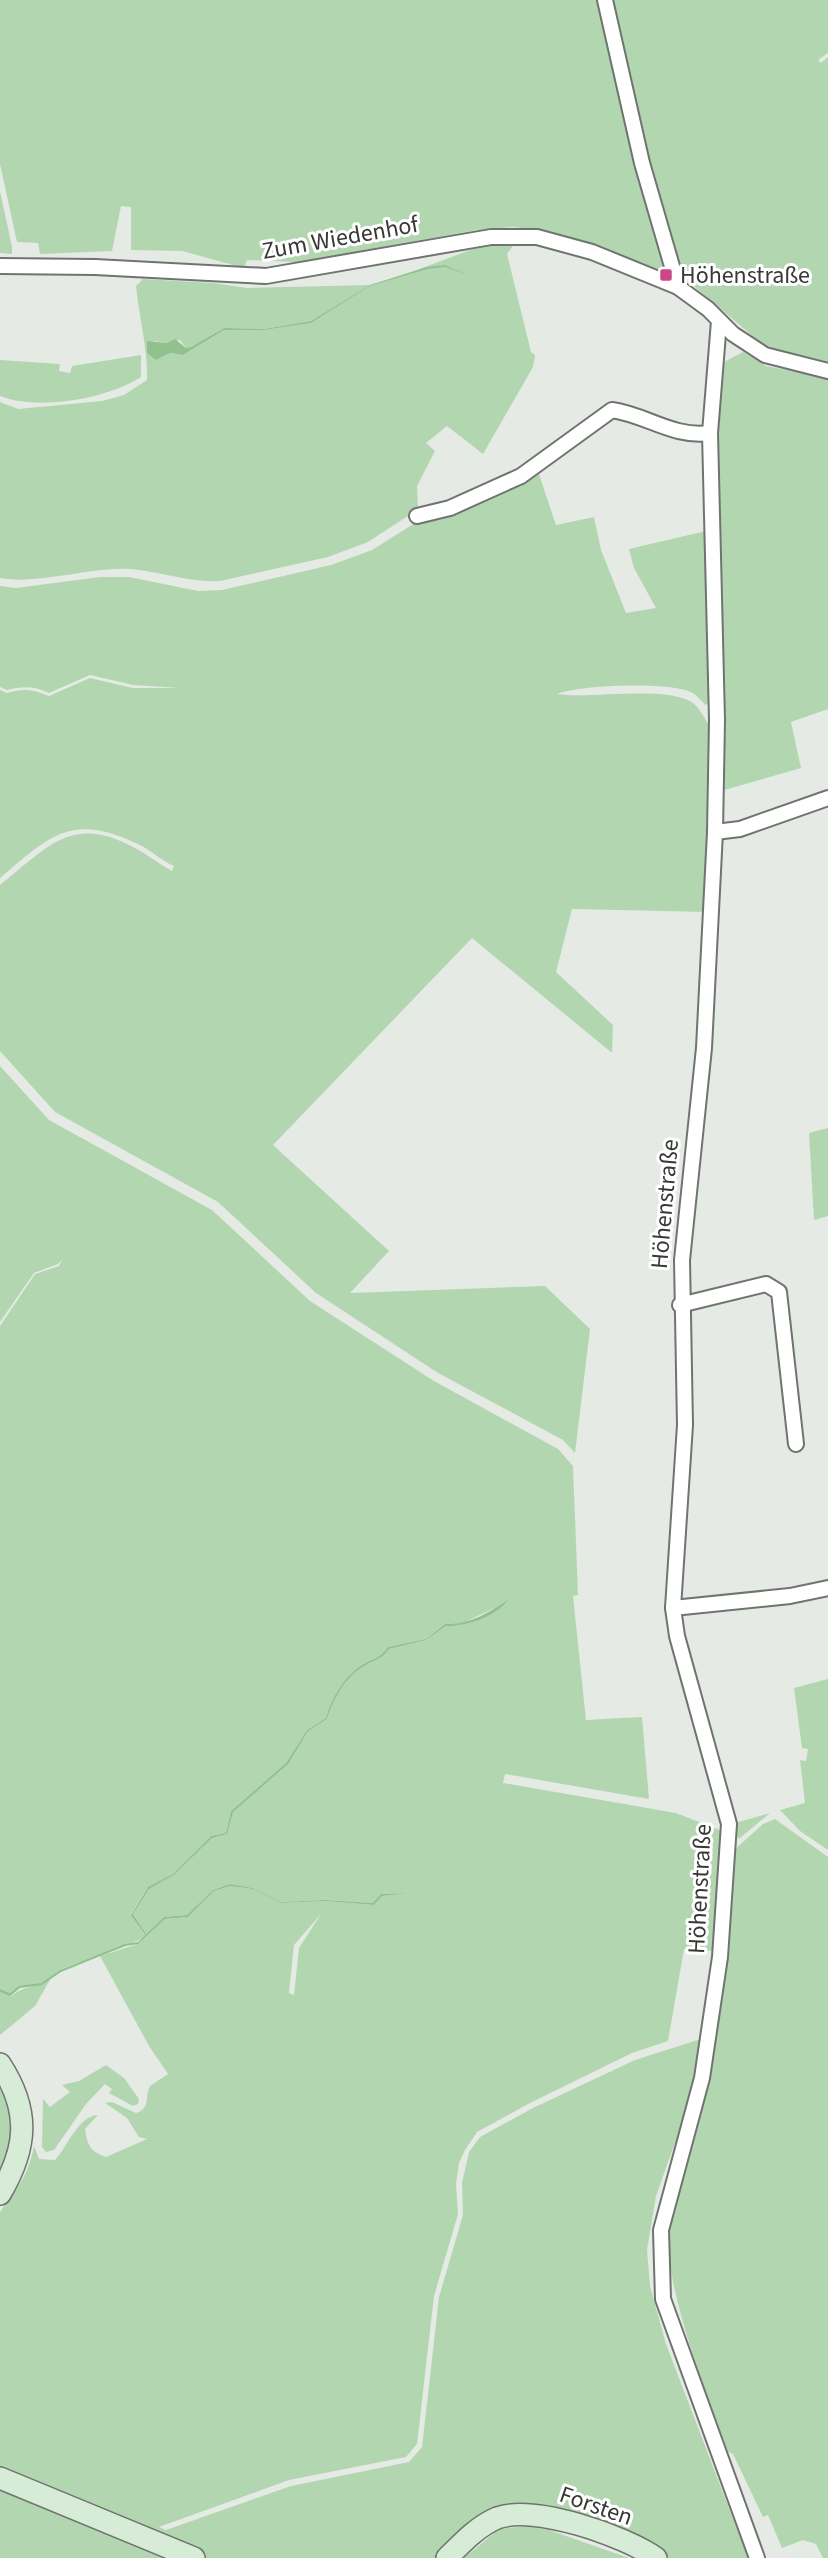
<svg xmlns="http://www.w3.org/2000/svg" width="828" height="2558" viewBox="0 0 828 2558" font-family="'Source Sans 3',sans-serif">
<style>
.green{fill:#b2d7b0;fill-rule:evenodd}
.water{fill:#90c18e}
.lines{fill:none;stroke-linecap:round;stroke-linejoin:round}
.street-casing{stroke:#707470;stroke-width:18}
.secondary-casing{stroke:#707470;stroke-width:24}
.street{stroke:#fff;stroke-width:14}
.secondary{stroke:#d6ecd6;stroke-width:21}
.poi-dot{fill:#cc4688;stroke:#fff;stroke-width:2.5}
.labels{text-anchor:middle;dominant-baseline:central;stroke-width:6;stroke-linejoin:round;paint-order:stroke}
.street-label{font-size:24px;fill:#383937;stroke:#fff}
.poi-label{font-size:24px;fill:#383937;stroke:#fff;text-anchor:start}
</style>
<rect width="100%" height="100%" fill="#e6eae5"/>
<g class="green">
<path d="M0 0H600L666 266 657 269 581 241 548 231 512 227 477 230 297 262 247 260 244 268 182 251 131 250V207L121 206 112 251 40 254 38 243 17 242 0 164Z"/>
<path d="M609 0H828V53L818 60 821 63 828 57V363L791 355 762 344 696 288 676 262 663 224Z"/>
<path d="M0 191 12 247V254L0 253Z"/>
<path d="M515 243 507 254 531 352 535 355 533 367 483 454 447 426 426 443 435 451 417 486 418 509 414 512 368 542 328 557 220 581C189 583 160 571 129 569 86 567 42 585 0 578V402L18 409 102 401 124 395 147 380C148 349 139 317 136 286L143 279 213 283 247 288 370 285 311 321 264 329 224 328 191 347 186 348 180 340 167 343 153 341 156 360 170 353 183 355 224 330H264L311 323 370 286 428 269 445 267 476 278 445 265 409 273 478 247Z"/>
<path d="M743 352 766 366 828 378V709L791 722 801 768 721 791 717 424 724 362Z"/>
<path d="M141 355V377C107 399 38 411 0 396V360L60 364 59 371 70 373 72 366Z"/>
<path d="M538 471 556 525 594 517 601 550 626 613 656 608 634 568 629 549 706 531 711 702 705 705C702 701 697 696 693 693 671 681 580 685 557 694 592 699 660 686 690 701 699 706 705 719 710 727L707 912 572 909 556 972 613 1025 612 1053 472 938 273 1145 389 1251 350 1293 545 1286 590 1329 575 1453 563 1440 438 1373 316 1293 218 1202 55 1112 0 1051V885C47 848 71 813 135 848 148 855 159 864 172 871L174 866C162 861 153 852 142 846 74 812 52 833 0 878V690L7 693C23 688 33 689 49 696L90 678 133 688H179L133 685 90 675 49 693C34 686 23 686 7 690L0 687V586L16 588 100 577H129L198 591 222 590 331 565 372 550 420 520 450 514 513 489Z"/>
<path d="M0 1066 49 1120 212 1210 310 1301 434 1381 558 1449 573 1466 578 1595 573 1596 586 1720 642 1717 649 1799 505 1774 503 1783 676 1813 722 1831 714 1951 684 1949 668 2041 632 2053 530 2103 477 2132 465 2150 459 2163 456 2184 458 2214 434 2296 417 2444 406 2457 289 2480 159 2527 166 2530 291 2486 409 2462 422 2447 439 2297 463 2215 462 2183 469 2152 480 2137 533 2108 635 2060 701 2039 687 2109 656 2196 647 2250 650 2286 666 2344 748 2558H664L525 2508 441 2558H204L0 2474V2212C18 2186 27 2179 34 2146L39 2159 55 2160C68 2146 78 2116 98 2115L85 2129C87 2145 91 2152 106 2157L147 2139 139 2137 127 2118 105 2103 112 2102 136 2113C151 2108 144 2098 150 2086L168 2074 149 2046 100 1956 138 1944 165 1919 188 1917 214 1891 230 1886 253 1889 281 1903 325 1901 374 1905 382 1896 411 1893 381 1894 374 1903 325 1900 281 1902 253 1888 230 1884 213 1890 187 1915 164 1917 146 1934 133 1914 149 1889 174 1875 212 1838 227 1834 232 1812 287 1764 308 1731 327 1719C333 1700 344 1679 361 1668 372 1660 381 1661 389 1649L426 1640 446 1626C470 1627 489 1615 509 1601L459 1625 445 1624 426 1639 388 1647C380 1659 371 1659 360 1666 343 1678 331 1699 326 1718L307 1730 286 1763 231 1811 226 1833 211 1836 173 1874 147 1888 131 1914 145 1936C131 1947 84 1960 64 1968 56 1972 49 1980 40 1983 28 1987 21 1984 10 1993L0 1989V1326L35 1274 59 1266 62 1260 58 1264 34 1273 0 1322ZM321 1914 299 1948 294 1995 289 1993 294 1945Z"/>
<path d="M828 1128V1216L814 1220 809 1133Z"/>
<path d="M828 1679V1850L800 1831 780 1810 805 1803 800 1760 806 1761 808 1749 802 1748 794 1688Z"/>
<path d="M770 1813 740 1838 734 1837 735 1823Z"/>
<path d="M775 1819 828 1857V2558H823L816 2544 803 2540 782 2548 768 2515 763 2517 733 2454 723 2450C707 2390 675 2315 669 2255 666 2217 685 2178 693 2141 715 2046 726 1949 733 1851L763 1824Z"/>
<path d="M51 1978 35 2006 0 2035V1992L11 1996C23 1986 38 1987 51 1978Z"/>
<path d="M106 2065 124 2078 139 2099 138 2104 133 2106 109 2093 112 2089 105 2084 86 2104 54 2150 46 2152 42 2147 43 2099 50 2107 70 2092 62 2085 79 2081Z"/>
<path d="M0 2083C20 2116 11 2145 0 2180Z"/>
<path d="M0 2487 170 2558H0Z"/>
<path d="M527 2526 549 2530 629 2558H464L499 2529Z"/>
</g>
<g class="water">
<path d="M445 265 476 278 445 267 428 269 370 286 311 323 264 330H224L183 355 170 353 156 360 147 353V341L167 343 175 339 186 348 191 347 224 328 264 329 311 321 370 285 427 267Z"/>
<path d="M508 1600C497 1616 466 1627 446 1626L426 1640 389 1649C381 1661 372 1660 361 1668 344 1679 333 1700 327 1719L308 1731 288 1764 233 1812 227 1834 212 1838 174 1875 149 1889 133 1914 146 1934 164 1917 187 1915 213 1890 230 1884 253 1888 281 1902 325 1900 373 1903 381 1894 411 1893 382 1896 374 1905 325 1901 281 1903 253 1889 230 1886 214 1891 188 1917 165 1919 138 1944 125 1946 61 1972 42 1985 20 1988 10 1996 0 1992V1989L10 1993 19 1986 41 1983 60 1970 125 1944 138 1942 145 1935 131 1915 148 1887 173 1874 211 1836 226 1833 231 1811 286 1763 307 1730 326 1718C331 1699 343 1678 360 1666 371 1659 380 1659 388 1647L426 1639 445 1624C469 1625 488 1613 508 1600Z"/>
</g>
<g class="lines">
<defs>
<g id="street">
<path d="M605 0 642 163 678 287"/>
<path d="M0 266 95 267 266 276 491 237H537L592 252 678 287 708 309 733 334 765 355 828 371"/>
<path d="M719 321 710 433 717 720 715 832 704 1048 682 1260 685 1425 673 1608 677 1636 729 1824 720 1957 702 2078 661 2230 663 2299 757 2558"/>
<path d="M417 516 450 508 521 476 612 410C647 415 673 438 710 433"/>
<path d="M715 832 740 829 828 798"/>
<path d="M680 1305 766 1284 779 1292 796 1444"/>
<path d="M673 1608 790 1596 828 1588"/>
</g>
<g id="secondary">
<path d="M0 2064C30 2110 28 2147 0 2194"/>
<path d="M0 2478 194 2558"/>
<path d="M447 2558C462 2543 478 2526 497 2518 534 2504 625 2536 656 2558"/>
</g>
</defs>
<use href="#street" class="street-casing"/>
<use href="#secondary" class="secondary-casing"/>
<use href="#street" class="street"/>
<use href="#secondary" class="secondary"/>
</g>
<rect class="poi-dot" x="659" y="268" width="14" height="14" rx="3.5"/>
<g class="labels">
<g class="street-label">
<text transform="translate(340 238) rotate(-10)">Zum Wiedenhof</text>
<text transform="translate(665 1204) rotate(-85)">Höhenstraße</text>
<text transform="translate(700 1889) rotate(-87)">Höhenstraße</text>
<text transform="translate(596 2506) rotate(19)">Forsten</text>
</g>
<g class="poi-label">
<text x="680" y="275">Höhenstraße</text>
</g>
</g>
</svg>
